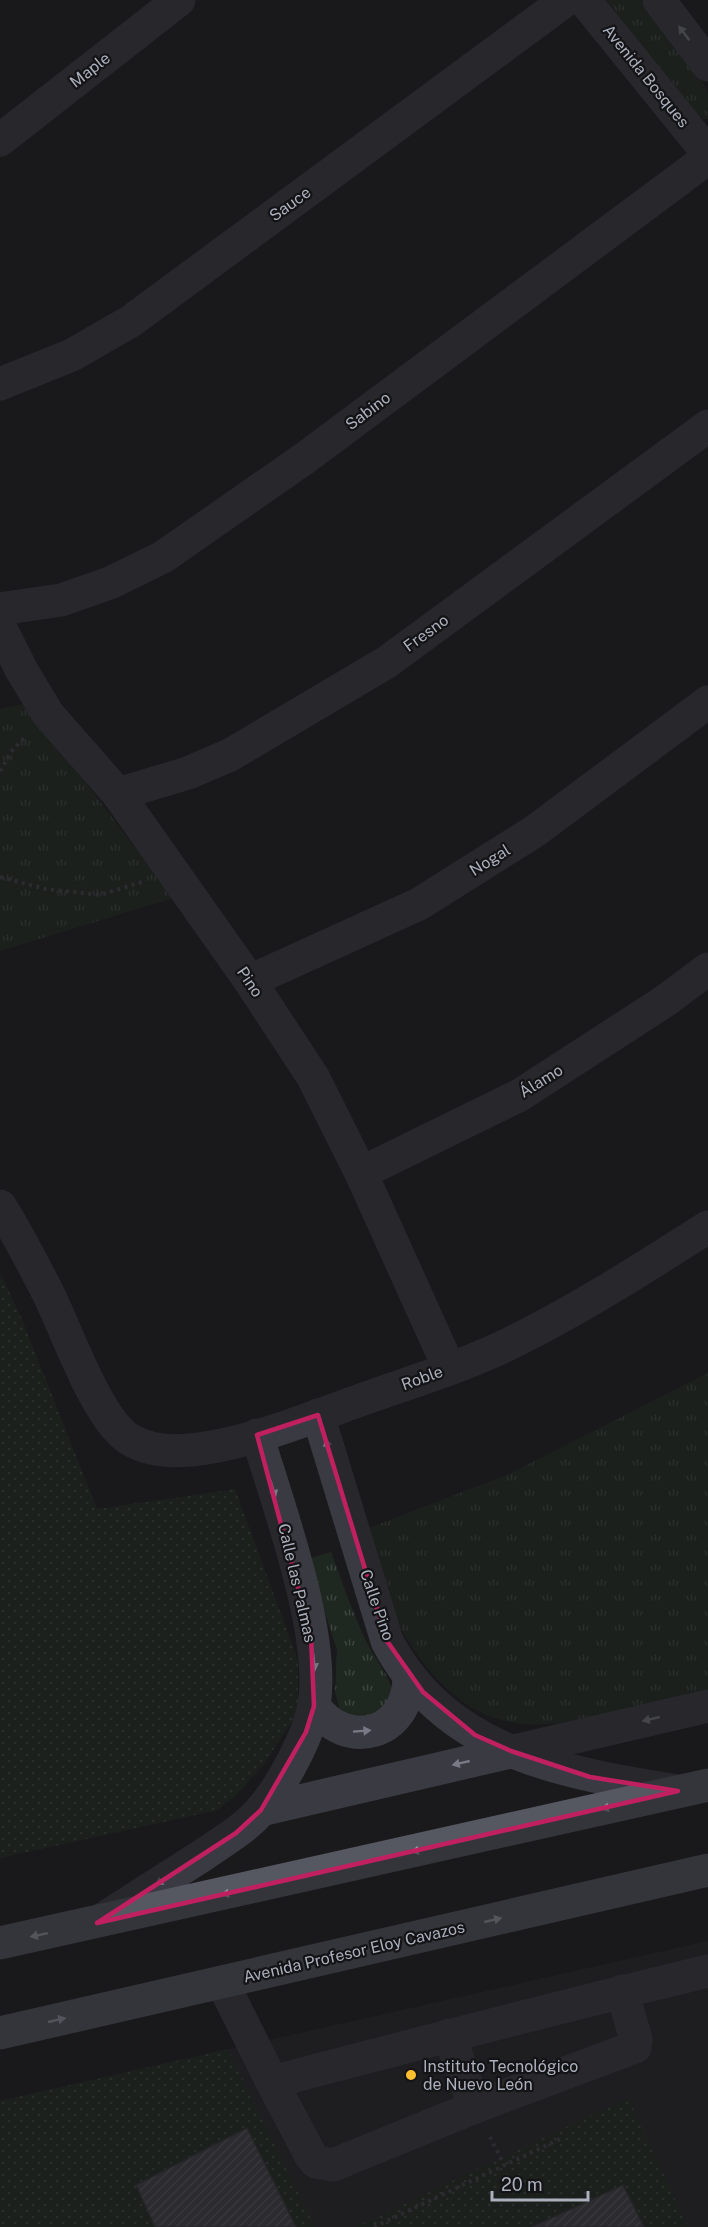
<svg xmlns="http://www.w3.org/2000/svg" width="708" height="2227" viewBox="0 0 708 2227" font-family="'Public Sans',sans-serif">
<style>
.built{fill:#252529}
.grass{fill:url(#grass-dots)}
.park{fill:url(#park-tufts)}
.building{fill:url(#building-hatch);stroke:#333338;stroke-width:1.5}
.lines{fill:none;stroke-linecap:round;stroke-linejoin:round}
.path{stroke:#404249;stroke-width:4;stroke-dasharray:3 4.5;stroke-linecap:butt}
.minor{stroke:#3a3b42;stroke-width:33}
.major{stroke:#565861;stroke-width:33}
.oneway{fill:#787b86}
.oneway2{fill:#9a9eab}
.marked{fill:none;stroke:#c12060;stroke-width:4.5;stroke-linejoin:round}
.poi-dot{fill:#ffbf2f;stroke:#141417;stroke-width:2}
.labels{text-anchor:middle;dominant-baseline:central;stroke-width:4.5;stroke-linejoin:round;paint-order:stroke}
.street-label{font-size:16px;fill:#abb0bd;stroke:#141417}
.poi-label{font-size:16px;fill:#abb0bd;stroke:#141417;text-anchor:start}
</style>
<defs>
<pattern id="grass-dots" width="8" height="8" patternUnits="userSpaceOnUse" patternTransform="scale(1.5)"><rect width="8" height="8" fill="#1f2820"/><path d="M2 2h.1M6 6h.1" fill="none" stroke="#3d453e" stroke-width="1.8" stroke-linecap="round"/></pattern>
<pattern id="park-tufts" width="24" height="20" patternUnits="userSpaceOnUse" patternTransform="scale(1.5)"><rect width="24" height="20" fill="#1f2820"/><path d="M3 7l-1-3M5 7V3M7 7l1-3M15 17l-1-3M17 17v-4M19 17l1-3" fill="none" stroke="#3d453e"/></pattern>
<pattern id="building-hatch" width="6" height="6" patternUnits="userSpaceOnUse" patternTransform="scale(1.5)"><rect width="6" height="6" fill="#444449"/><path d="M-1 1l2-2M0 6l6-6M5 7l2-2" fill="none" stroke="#5c5c61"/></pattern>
</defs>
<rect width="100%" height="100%" fill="#1a191c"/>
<path class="built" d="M708 1941V2227H0V2101Z"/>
<g class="grass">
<path d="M0 1273 21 1317 97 1509 235 1489 298 1660V1712L265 1763 237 1794 218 1810 0 1858Z"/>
<path d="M228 2049 315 2227H0V2101Z"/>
<path d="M628 2098 688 2227H355Z"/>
</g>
<g class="park">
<path d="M606 0H640L705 86 708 93V119H703L687 104Z"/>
<path d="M22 704 92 791 173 898 0 951V709Z"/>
<path d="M708 1373V1691C652 1704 553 1737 498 1719 454 1706 418 1662 398 1623 385 1596 378 1557 369 1528L509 1474Z"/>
<path d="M331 1552C342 1581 352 1611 365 1639 375 1660 393 1678 394 1701L375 1718 341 1714 335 1692 337 1650 308 1559Z"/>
</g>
<g class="building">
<path d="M247 2128 296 2227H155L136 2185Z"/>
<path d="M623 2185 644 2227H532Z"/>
</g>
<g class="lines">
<g class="path">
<path d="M0 771 11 752 26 736"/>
<path d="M0 877 46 889 100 895 142 882"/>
<path d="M490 2137 504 2165"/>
<path d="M374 2227 560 2139"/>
</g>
<g class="minor">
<path d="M584 0 708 153"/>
<path d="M659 0 708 65"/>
<path d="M0 140 179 0"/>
<path d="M0 384 72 355 131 321 566 0"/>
<path d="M0 609 61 600 110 583 163 557 305 458 708 158"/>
<path d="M0 627 22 671 48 714 118 794 250 981 313 1077 361 1173 449 1368"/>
<path d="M118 794 188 773 230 755 387 662 708 426"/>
<path d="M250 981 419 904 535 831 708 702"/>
<path d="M361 1173 520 1095 665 1001 708 969"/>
<path d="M0 1206C18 1234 33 1264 48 1293 66 1329 97 1419 129 1439 147 1450 170 1452 190 1450 247 1445 315 1416 369 1397 417 1380 467 1365 513 1342 581 1308 644 1268 708 1227"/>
<path d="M318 1415 387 1641C446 1754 565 1773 678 1791"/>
<path d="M314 1706C347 1752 409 1735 409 1676"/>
<path d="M261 1810 708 1706"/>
<path d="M103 1919C137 1897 170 1876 203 1855 223 1841 245 1829 261 1810 281 1787 309 1736 314 1705 326 1634 278 1505 257 1435"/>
<path d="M222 1982 272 2082"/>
<path d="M622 1991 636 2039 635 2047 475 2107 333 2165 316 2162 311 2156 272 2082C417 2044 562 2006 708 1971"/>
<path d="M449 2035 475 2107"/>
</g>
<g class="major">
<path d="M0 1943 708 1785"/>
<path d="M0 2033 708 1870"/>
</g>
</g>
<defs><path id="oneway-solid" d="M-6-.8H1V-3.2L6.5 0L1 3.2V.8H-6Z" transform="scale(1.5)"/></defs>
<g class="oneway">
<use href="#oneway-solid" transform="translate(684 33) rotate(-127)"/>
<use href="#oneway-solid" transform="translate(328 1447) rotate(-106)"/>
<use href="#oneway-solid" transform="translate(273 1489) rotate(73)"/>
<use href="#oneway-solid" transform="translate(314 1662) rotate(84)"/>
<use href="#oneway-solid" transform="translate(651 1719) rotate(167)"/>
<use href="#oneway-solid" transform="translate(362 1731) rotate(-4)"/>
<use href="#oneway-solid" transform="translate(461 1763) rotate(167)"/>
<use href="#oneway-solid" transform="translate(163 1880) rotate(147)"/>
</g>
<g class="oneway2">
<use href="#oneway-solid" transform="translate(610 1807) rotate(167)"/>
<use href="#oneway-solid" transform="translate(420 1850) rotate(167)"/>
<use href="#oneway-solid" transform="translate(230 1893) rotate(167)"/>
<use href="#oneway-solid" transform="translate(493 1920) rotate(-13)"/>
<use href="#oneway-solid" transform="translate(39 1935) rotate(168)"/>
<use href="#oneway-solid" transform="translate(57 2020) rotate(-13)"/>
</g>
<path d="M0 0H708V2227H0ZM318 1415 387 1641 423 1692 475 1735 511 1751 590 1777 678 1791 97 1923 236 1833 261 1810 306 1732 314 1706 311 1636 257 1435Z" fill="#1a191c" fill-opacity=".55" fill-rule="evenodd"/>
<path class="marked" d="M318 1415 387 1641 423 1692 475 1735 511 1751 590 1777 678 1791 97 1923 236 1833 261 1810 306 1732 314 1706 311 1636 257 1435Z"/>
<circle class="poi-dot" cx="411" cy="2075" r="6"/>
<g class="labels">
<g class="street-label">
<text transform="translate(90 70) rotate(-38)">Maple</text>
<text transform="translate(646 76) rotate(51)">Avenida Bosques</text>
<text transform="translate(290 204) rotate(-36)">Sauce</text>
<text transform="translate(368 411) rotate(-37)">Sabino</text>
<text transform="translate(426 633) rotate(-36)">Fresno</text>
<text transform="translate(490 860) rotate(-32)">Nogal</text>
<text transform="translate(250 982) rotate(56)">Pino</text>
<text transform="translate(541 1081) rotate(-32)">Álamo</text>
<text transform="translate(422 1378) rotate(-20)">Roble</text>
<text transform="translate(297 1583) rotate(77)">Calle las Palmas</text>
<text transform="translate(377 1605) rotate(71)">Calle Pino</text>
<text transform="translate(354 1952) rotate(-13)">Avenida Profesor Eloy Cavazos</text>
</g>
<g class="poi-label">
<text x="423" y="2066">Instituto Tecnológico<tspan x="423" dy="18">de Nuevo León</tspan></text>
</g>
</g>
<path d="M492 2191v9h96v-9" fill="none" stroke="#abb0bd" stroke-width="3"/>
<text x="501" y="2191" font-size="18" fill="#abb0bd" stroke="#141417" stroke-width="4.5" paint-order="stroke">20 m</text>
</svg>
